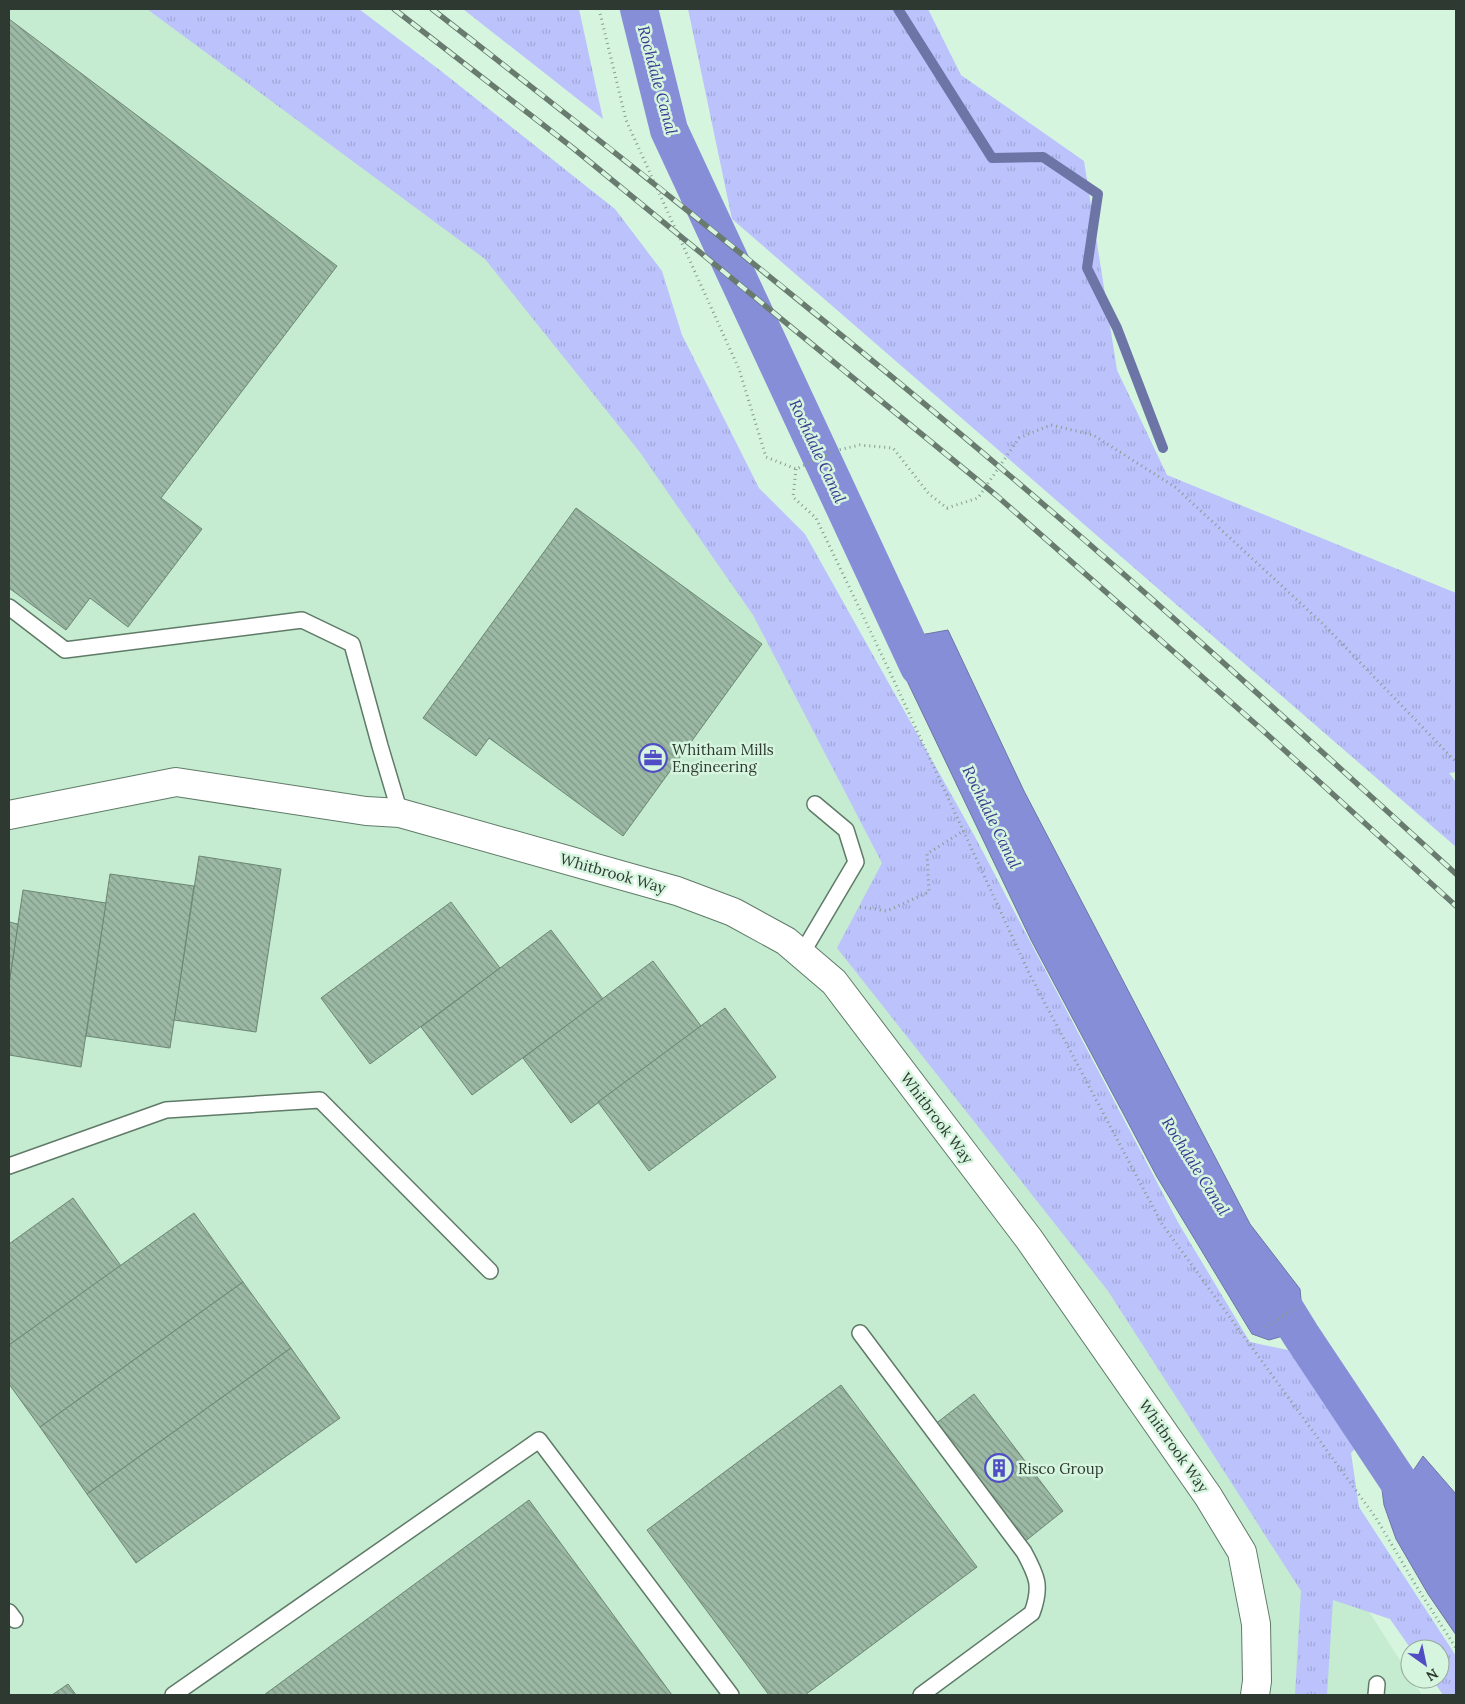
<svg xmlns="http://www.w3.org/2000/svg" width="1465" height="1704" viewBox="0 0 1465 1704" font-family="Lora,serif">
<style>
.built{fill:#c5ebd0}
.grass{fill:url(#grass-tufts)}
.water{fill:#878ed8;stroke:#6c75a6}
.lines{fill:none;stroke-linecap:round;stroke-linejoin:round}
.stream{stroke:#6c75a6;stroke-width:10}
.canal{stroke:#878ed8;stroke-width:38}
.building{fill:url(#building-back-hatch);stroke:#6b8774}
.service-casing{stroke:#5f7b68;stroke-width:18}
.minor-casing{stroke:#5f7b68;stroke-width:30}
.path{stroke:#879d8d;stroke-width:3;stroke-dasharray:1 4;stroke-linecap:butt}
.service{stroke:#fff;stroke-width:15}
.minor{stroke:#fff;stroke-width:28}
.rail-casing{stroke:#697b6e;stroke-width:5.5}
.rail{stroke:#d6f5df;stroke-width:4;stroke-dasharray:11;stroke-linecap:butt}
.labels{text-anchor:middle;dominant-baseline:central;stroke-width:5;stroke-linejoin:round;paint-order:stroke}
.poi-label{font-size:15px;fill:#2e3a31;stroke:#d6f5df;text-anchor:start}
.street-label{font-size:15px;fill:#2e3a31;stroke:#d6f5df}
.water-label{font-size:16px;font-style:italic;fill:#3a3890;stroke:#d6f5df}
</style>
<defs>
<pattern id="grass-tufts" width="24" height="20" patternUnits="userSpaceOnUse" patternTransform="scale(1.25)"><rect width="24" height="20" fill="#bbc2fc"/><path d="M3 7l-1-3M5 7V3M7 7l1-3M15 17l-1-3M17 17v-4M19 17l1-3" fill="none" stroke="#a1a7d8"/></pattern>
<pattern id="building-back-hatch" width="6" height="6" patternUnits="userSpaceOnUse" patternTransform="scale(1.25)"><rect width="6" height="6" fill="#9bb9a4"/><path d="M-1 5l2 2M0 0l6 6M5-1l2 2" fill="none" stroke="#7f9786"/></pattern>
</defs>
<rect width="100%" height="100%" fill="#d6f5df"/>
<path class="built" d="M9 9H207L668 358 953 956 1410 1676V1679H1412L1422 1695H9Z"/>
<g class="grass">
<path d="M147 9H359L441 71 615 209 662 271 682 335 759 488 805 534 974 835 1179 1224 1250 1342 1288 1350 1357 1447 1351 1453 1359 1507 1456 1656V1695H1443L1432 1679H1440V1649H1411L1390 1619 1333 1600 1327 1695H1295L1301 1591 1108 1291 837 948 882 863 753 615 639 451 485 259Z"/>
<path d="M463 9H579L603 119Z"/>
<path d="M688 9H928L961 75 1084 161 1117 370 1167 475 1456 593V772L1449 773 1456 782V847L732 219Z"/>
</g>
<g class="water">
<path d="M908 615 920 635 948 630 1024 791 1250 1224 1300 1289 1304 1330 1269 1340 1252 1334 1157 1177 1031 940 898 662 891 626Z"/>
<path d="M1387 1441 1404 1467 1413 1471 1423 1456 1456 1494V1635L1428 1594 1396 1539 1384 1505 1381 1482 1366 1456Z"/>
</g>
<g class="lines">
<path class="stream" d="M898 9 992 158 1043 157 1098 194 1087 268 1117 328 1163 448"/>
<g class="canal">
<path d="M639 9 669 130 919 667"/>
<path d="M1272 1288 1301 1335 1456 1568"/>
</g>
</g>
<g class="building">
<path d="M9 19 337 266 161 498 202 529 128 627 90 598 66 630 9 588Z"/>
<path d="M576 508 762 644 623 836 489 738 476 756 423 718Z"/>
<path d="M199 856 281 869 256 1032 174 1020Z"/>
<path d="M110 874 194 886 170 1048 86 1036Z"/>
<path d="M23 890 106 903 81 1067 9 1055V984Z"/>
<path d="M451 902 500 968 370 1064 321 998Z"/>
<path d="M9 922 18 924 9 984Z"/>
<path d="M551 930 603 999 472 1095 421 1027Z"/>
<path d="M653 961 701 1026 571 1123 523 1058Z"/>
<path d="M725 1008 776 1077 649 1171 598 1102Z"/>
<path d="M73 1198 121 1266 9 1345V1244Z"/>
<path d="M194 1213 243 1282 40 1427 9 1384V1345Z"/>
<path d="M243 1282 291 1348 87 1494 40 1427Z"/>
<path d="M291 1348 340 1418 136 1563 87 1494Z"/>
<path d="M841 1385 977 1567 805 1695H769L647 1530Z"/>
<path d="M974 1394 1063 1511 1023 1543 934 1425Z"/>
<path d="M529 1500 672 1695H264Z"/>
<path d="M68 1684 76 1695H52Z"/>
</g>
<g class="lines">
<defs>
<g id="service">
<path d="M9 607 65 650 302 620 352 644 380 746 400 813"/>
<path d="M801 955 856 862 846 830 815 804"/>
<path d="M9 1166 166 1110 320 1100 490 1271"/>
<path d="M860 1333 1024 1552C1037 1576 1042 1586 1032 1613L921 1695"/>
<path d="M9 1612 15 1620"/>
<path d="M173 1695 539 1440 731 1695"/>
<path d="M1376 1695 1377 1684"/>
</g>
<path id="minor" d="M9 815 176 782 366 811 400 813 677 891 733 912 786 941 834 982 1029 1239 1208 1496 1242 1552 1256 1624 1257 1681 1255 1695"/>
</defs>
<use href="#service" class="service-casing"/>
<use href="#minor" class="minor-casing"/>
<g class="path">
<path d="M599 9 626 120 739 369 766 457 796 469 838 450 860 445 893 448 929 494 947 508 978 498 1019 438 1051 425 1093 435 1175 487 1324 625 1456 762"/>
<path d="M796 469 793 497 816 518 889 670 1029 973 1162 1224 1376 1518 1418 1589 1456 1648"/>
<path d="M860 907 887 911 929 892 927 854 963 831"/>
<path d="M1265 1327 1300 1306"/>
</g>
<use href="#service" class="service"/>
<use href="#minor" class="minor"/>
<defs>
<g id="rail">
<path d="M394 9 573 148 997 496 1259 727 1456 906"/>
<path d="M432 9C627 161 821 315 1009 475 1161 604 1308 739 1456 874"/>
</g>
</defs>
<use href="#rail" class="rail-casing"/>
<use href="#rail" class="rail"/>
</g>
<defs>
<symbol id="office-ring" viewBox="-11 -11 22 22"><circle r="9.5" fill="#d6f5df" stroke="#514dc4" stroke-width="1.5"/><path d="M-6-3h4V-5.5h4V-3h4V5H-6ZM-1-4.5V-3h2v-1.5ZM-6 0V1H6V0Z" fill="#514dc4"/></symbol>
<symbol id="building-ring" viewBox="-11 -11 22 22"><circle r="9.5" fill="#d6f5df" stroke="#514dc4" stroke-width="1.5"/><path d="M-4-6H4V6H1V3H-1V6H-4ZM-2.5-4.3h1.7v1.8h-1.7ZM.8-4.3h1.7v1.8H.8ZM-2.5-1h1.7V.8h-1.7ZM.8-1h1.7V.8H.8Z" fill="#514dc4"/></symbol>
</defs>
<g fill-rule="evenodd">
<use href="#office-ring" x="637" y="742" width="32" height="32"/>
<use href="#building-ring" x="983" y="1452" width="32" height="32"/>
</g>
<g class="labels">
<g class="poi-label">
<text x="672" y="749">Whitham Mills<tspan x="672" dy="17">Engineering</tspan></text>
<text x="1018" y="1468">Risco Group</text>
</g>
<g class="street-label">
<text transform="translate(613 873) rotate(16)">Whitbrook Way</text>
<text transform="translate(937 1118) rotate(53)">Whitbrook Way</text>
<text transform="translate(1174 1446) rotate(55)">Whitbrook Way</text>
</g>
<g class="water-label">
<text transform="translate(658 80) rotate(75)">Rochdale Canal</text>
<text transform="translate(818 451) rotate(65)">Rochdale Canal</text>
<text transform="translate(992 817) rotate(64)">Rochdale Canal</text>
<text transform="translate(1196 1166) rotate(58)">Rochdale Canal</text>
</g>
</g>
<rect width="1465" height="1704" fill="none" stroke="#2e3a31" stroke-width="20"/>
<g transform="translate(1425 1664) rotate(147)"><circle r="24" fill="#d6f5df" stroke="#93aa99"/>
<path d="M0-4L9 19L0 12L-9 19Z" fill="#514dc4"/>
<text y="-8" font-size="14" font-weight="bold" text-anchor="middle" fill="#2e3a31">N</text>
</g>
</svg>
